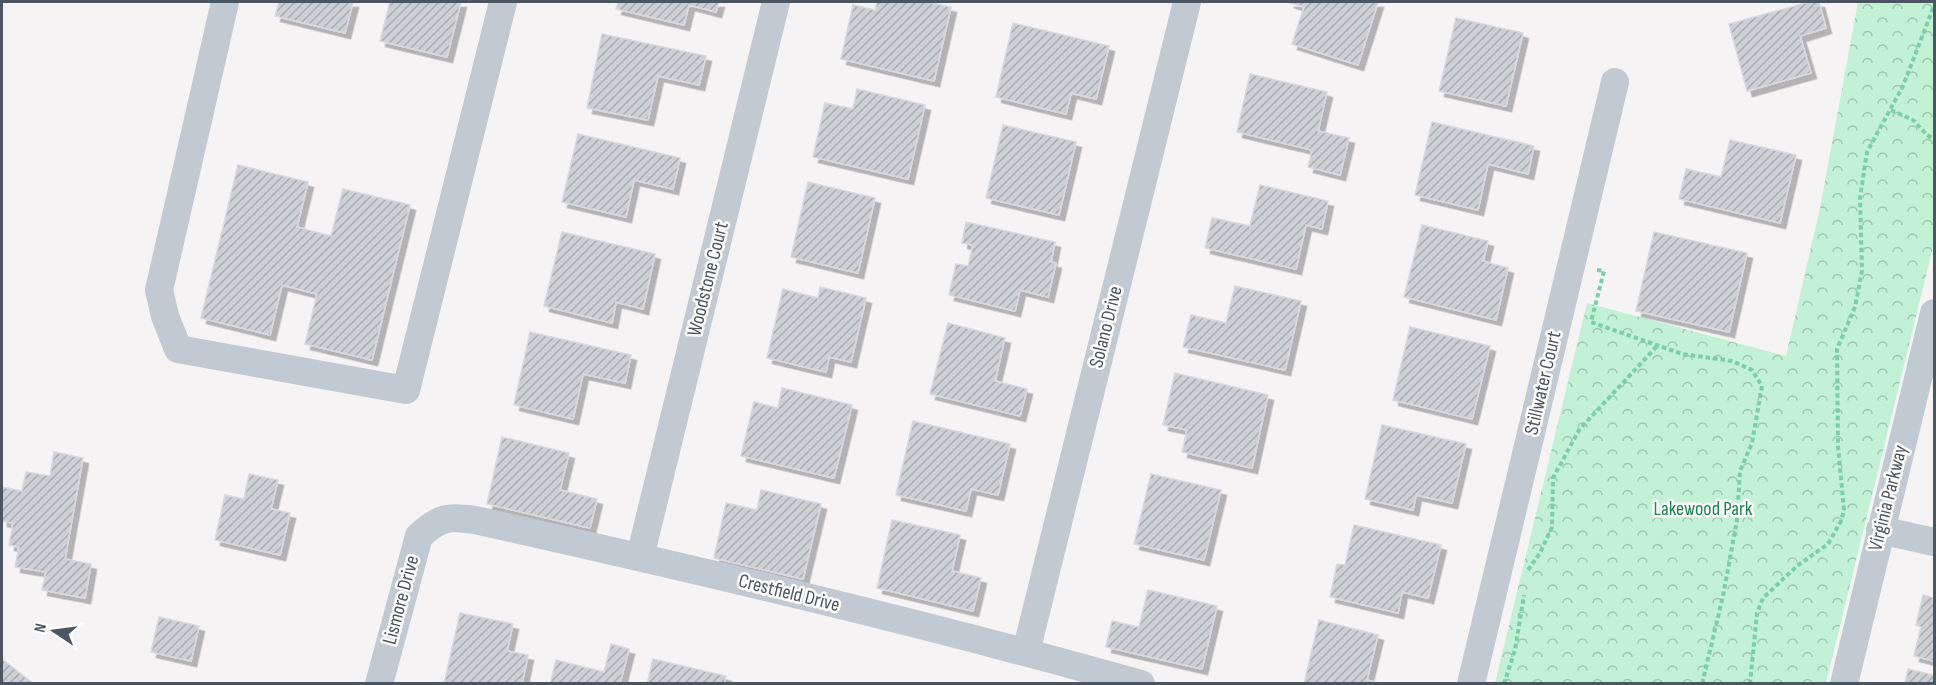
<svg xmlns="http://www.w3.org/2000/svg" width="1936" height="685" viewBox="0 0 1936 685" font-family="'Sofia Sans Condensed',sans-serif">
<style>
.park{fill:url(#park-crowns)}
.building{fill:url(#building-hatch);stroke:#d7d9de;stroke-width:1.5;filter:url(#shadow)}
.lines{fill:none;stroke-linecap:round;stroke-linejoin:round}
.path{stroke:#7ad0a6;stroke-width:4;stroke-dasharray:4.5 3;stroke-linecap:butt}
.minor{stroke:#c1cad2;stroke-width:28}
.labels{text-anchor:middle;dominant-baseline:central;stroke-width:5;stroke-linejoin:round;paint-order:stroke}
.street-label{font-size:20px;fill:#4a5661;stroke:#fff}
.park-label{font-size:20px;fill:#17864f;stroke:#fff}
</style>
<defs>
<pattern id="park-crowns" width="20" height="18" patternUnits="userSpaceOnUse" patternTransform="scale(1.5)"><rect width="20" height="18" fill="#c3f1d5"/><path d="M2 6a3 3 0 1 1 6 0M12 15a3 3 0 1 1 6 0" fill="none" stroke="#a0c6b0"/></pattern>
<pattern id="building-hatch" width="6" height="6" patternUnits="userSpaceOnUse" patternTransform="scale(1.5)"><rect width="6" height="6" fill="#cdcfd5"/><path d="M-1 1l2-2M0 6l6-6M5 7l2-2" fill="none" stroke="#a8abb0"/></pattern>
<filter id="shadow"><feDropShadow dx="5.5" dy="5.5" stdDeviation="0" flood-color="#0004"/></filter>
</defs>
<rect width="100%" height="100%" fill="#f5f3f3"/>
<path class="park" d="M1858 2H1934V243L1826 683H1495L1587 303 1786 356 1820 208Z"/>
<g class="building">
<path d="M279 2H353L345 33 275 16Z"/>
<path d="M390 2H461L447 57 380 41Z"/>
<path d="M618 2H719L716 12 689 5 684 25 616 9Z"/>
<path d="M877 2H927L951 7 934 81 841 59 853 5 875 10Z"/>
<path d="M1288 2H1378L1358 65 1292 44 1304 7Z"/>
<path d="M1809 2H1819L1826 28 1800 36 1811 73 1747 91 1729 24Z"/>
<path d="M1456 18 1523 33 1506 106 1439 91Z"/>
<path d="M1013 23 1109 46 1096 99 1071 93 1066 114 996 97Z"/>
<path d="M602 34 706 56 699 85 658 76 648 120 587 108Z"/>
<path d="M1250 74 1327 92 1318 131 1349 138 1340 175 1308 167 1312 150 1237 132Z"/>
<path d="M857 89 925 105 908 179 813 157 825 103 853 109Z"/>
<path d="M1432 122 1534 146 1528 174 1488 164 1478 210 1415 195Z"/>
<path d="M1003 125 1076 142 1059 215 986 198Z"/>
<path d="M578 134 680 158 673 189 634 180 626 217 562 202Z"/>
<path d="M1730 140 1796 155 1780 223 1679 199 1686 169 1721 177Z"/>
<path d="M238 165 308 182 297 227 331 236 343 189 410 205 372 360 305 344 317 294 282 285 270 335 201 318Z"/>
<path d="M808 182 875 198 858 273 791 257Z"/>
<path d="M1260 185 1328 201 1322 229 1306 225 1296 269 1205 248 1212 218 1250 226Z"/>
<path d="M966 222 1055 242 1051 262 1056 263 1048 297 1020 290 1015 311 949 295 956 264 968 266 973 245 962 243Z"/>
<path d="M1422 225 1488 241 1483 261 1508 268 1496 320 1404 297Z"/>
<path d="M562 232 655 254 643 309 616 302 612 323 544 306Z"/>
<path d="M1654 232 1747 253 1729 332 1636 311Z"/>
<path d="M1235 286 1301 301 1285 370 1183 347 1191 315 1226 323Z"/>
<path d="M820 287 866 298 851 362 829 357 826 372 767 358 783 289 818 298Z"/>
<path d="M948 323 1005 338 995 381 1027 389 1020 416 930 394Z"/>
<path d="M1410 327 1490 346 1472 419 1393 400Z"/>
<path d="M530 332 631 355 625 383 583 374 573 419 514 405Z"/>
<path d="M1175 373 1268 395 1252 468 1182 452 1187 430 1163 425Z"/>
<path d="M782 388 852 405 834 478 741 456 754 402 778 408Z"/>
<path d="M913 421 1010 444 998 495 971 489 966 511 896 495Z"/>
<path d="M1382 425 1466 444 1452 503 1416 495 1413 510 1365 499Z"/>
<path d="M502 437 569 453 560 490 597 499 590 528 487 504Z"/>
<path d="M54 452 83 458 65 559 91 564 85 598 42 590 46 572 15 567 19 547 9 545 13 523 2 521V487L22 491 26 472 50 476Z"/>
<path d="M249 474 278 480 271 509 290 513 280 555 215 540 225 495 244 499Z"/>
<path d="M1151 474 1221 490 1204 560 1134 544Z"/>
<path d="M761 490 821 504 803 579 714 558 726 503 757 510Z"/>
<path d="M892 520 960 535 952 571 981 578 973 611 877 588Z"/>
<path d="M1354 525 1441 545 1428 598 1402 592 1398 613 1330 597 1337 564 1345 565Z"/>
<path d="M1148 590 1217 606 1202 669 1106 647 1112 621 1139 627Z"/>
<path d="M1923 595 1934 598V661L1914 656 1921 627 1916 625Z"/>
<path d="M460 613 513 624 507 651 528 655 522 684H444Z"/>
<path d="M159 617 199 626 191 661 151 652Z"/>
<path d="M1319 620 1378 635 1367 680 1383 684H1304Z"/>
<path d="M611 644 629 649 620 684H550L556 660 604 672Z"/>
<path d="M2 659 34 684H2Z"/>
<path d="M653 659 726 676 724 684H647Z"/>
<path d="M1908 669 1934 675V684H1905Z"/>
</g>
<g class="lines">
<g class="path">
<path d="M1891 110 1913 120 1927 135 1934 139"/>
<path d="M1597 270 1604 271 1591 322 1682 354 1732 361 1752 370 1762 386 1752 443 1740 471 1737 520 1723 596 1702 684"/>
<path d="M1528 570 1540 553 1552 527 1553 478 1579 430 1658 345"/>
<path d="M1504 684 1515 650 1524 595"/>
<path d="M1750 684 1757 613 1763 598 1797 566 1828 544 1841 521 1844 510 1838 446 1837 349 1855 307 1862 271 1860 198 1867 152 1903 86 1934 6"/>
</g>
<g class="minor">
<path d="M225 2 159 290 165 316 178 349 406 390 503 2"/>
<path d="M1880 530 1934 542"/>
<path d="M640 557 776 2"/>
<path d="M1026 652 1187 2"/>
<path d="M379 684 419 536C440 517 448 516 475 520 698 570 921 622 1141 684"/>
<path d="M1471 684 1615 82"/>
<path d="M1844 684 1934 313"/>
</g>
</g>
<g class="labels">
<g class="street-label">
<text transform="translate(708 279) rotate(-76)">Woodstone Court</text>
<text transform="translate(1106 327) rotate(-76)">Solano Drive</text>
<text transform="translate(1543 383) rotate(-77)">Stillwater Court</text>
<text transform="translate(1888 498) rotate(-76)">Virginia Parkway</text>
<text transform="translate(789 593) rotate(14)">Crestfield Drive</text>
<text transform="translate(401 600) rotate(-75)">Lismore Drive</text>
</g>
<g class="park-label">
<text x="1703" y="509">Lakewood Park</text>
</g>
</g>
<rect width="1936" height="685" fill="none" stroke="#4a5661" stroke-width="6"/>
<g transform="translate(54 631) rotate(283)" stroke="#ffffff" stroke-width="4.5" paint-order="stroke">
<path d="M0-4.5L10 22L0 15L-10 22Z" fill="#4a5661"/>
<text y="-9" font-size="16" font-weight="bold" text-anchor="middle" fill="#4a5661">N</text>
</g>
</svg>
